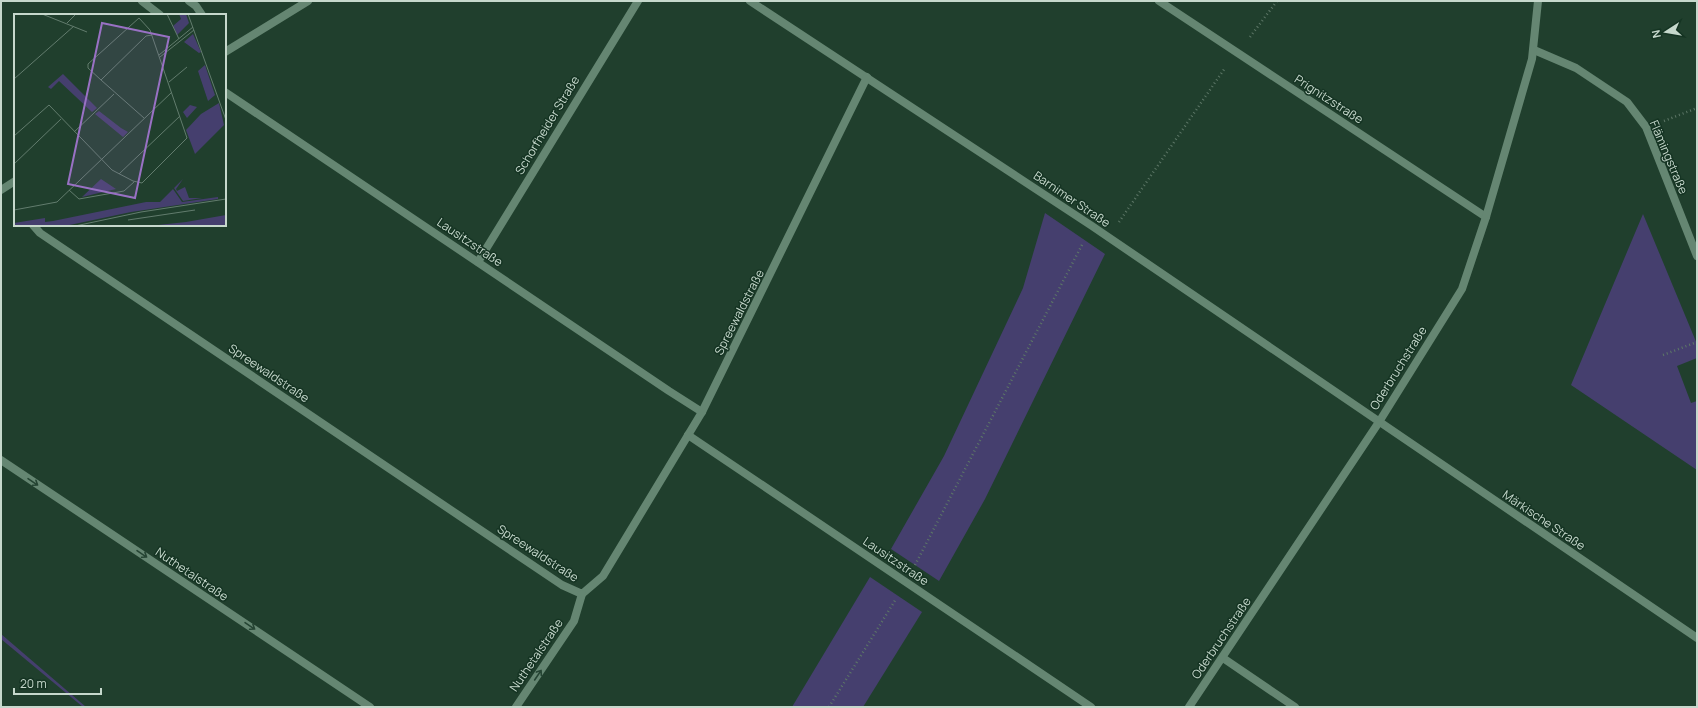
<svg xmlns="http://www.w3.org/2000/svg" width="1698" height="708" viewBox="0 0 1698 708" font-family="Manrope,sans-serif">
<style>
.green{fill:#453f6e}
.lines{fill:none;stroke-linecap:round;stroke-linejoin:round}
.path{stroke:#5d7767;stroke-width:2.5;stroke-dasharray:1 3;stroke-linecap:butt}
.lane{stroke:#658672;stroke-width:8}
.street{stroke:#658672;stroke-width:8}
.oneway{stroke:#254433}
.labels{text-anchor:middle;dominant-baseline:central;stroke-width:3;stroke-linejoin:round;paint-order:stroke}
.street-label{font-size:12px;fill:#c6d8cc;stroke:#153423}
.inset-road{fill:none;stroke:#627c6d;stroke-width:1}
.view{fill:#9971c4;fill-opacity:0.15;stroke:#9971c4;stroke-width:2}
.inset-edge{fill:none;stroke:#c6d8cc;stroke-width:2}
</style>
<rect width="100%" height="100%" fill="#203f2d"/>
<g class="green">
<path d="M1045 213 1105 254 985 499 939 581 891 549 944 456 1023 288Z"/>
<path d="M1643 214 1697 344V358L1677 366 1691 403 1697 401V470L1571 385Z"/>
<path d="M870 577 922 612 863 707H792Z"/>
<path d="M1 634 86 707H83L1 639Z"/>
</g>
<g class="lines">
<g class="path">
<path d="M1250 37 1277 1"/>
<path d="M1664 121 1697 108"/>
<path d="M1119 222 1225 68"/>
<path d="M1663 355 1697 342"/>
<path d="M915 565 1083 243"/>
<path d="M829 707 896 599"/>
</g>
<g class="lane">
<path d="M225 92 669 391 702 412"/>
<path d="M478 262 638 1"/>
<path d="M1223 658 1295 707"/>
</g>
<g class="street">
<path d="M142 1 160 15"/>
<path d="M189 1 196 6 202 15"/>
<path d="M750 1 1092 226 1697 638"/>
<path d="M1159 1 1486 217"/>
<path d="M1534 50 1576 68 1627 102 1646 127 1697 256"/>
<path d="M225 52 308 1"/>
<path d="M1 190 15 181"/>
<path d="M33 225 40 233 562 585 582 594 603 576 702 412 867 77"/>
<path d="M688 435 1091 707"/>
<path d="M1 460 370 707"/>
<path d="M516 707 574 621 582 594"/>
<path d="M1189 707 1379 422 1462 289 1486 217 1532 59 1538 1"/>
</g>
</g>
<defs><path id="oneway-shaft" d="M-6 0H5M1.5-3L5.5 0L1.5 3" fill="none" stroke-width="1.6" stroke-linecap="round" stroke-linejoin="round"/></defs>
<g class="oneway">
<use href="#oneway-shaft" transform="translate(33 482) rotate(34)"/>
<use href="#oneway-shaft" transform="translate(142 554) rotate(34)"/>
<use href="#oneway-shaft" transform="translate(250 626) rotate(34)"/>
<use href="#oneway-shaft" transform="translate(538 675) rotate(-56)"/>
</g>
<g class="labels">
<g class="street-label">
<text transform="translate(1329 99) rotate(33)">Prignitzstraße</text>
<text transform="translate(547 125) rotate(-59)">Schorfheider Straße</text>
<text transform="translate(1669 157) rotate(67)">Flämingstraße</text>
<text transform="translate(1072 199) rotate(34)">Barnimer Straße</text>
<text transform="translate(470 242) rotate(34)">Lausitzstraße</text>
<text transform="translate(739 312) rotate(-63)">Spreewaldstraße</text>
<text transform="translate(1398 368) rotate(-58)">Oderbruchstraße</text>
<text transform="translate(269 373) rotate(34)">Spreewaldstraße</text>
<text transform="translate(1544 520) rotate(34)">Märkische Straße</text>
<text transform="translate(538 553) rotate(33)">Spreewaldstraße</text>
<text transform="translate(896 561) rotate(34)">Lausitzstraße</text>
<text transform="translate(192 574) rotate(34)">Nuthetalstraße</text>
<text transform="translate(1221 638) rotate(-56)">Oderbruchstraße</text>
<text transform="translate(536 655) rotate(-56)">Nuthetalstraße</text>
</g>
</g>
<g transform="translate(14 14)">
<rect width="212" height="212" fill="#203f2d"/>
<path d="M165 0H172L175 9 163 21 159 12 167 5ZM179 20 187 38 185 39 170 28ZM191 51 201 81 194 87 184 57ZM49 60 83 94 78 98 45 67 37 75 34 73ZM205 89 210 111 181 140 172 116 187 100ZM176 91 183 93 173 104 169 98ZM85 97 107 114 114 118 109 123 81 100ZM87 165 102 175 68 183ZM169 165 162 175 163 177 171 173 175 184H188L169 187 160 174ZM159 175 168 188 204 183V185L117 198 51 212H0V209L31 204V208L39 207 132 188H146ZM212 201V212H135L172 208Z" fill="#453f6e"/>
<path class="inset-road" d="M28 0 73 18M153 0 165 25M174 0 212 106M53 9 62 0M145 41 179 13M146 43 180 16M0 65 60 12M155 68 173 53M130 104 87 66 132 22 138 21M60 118 100 80M0 122 35 91 98 156 119 167 128 169 173 124 136 16 125 4 74 50V54L87 66M0 150 47 105M105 160 166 102M55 176 65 185 110 177 120 168M0 196 43 188 158 78M114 206 181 196M61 212 127 198 212 185"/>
<path class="view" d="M88 9 155 23 121 184 54 170Z"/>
<rect width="212" height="212" class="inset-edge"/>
</g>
<rect width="1698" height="708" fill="none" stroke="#c6d8cc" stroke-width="4"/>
<g transform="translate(1666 32) rotate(258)" stroke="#153423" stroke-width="3" paint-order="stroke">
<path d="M0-3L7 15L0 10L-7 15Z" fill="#c6d8cc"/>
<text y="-6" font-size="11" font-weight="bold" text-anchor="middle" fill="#c6d8cc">N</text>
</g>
<path d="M14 688v6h87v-6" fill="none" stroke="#c6d8cc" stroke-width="2"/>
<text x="20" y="688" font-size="12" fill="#c6d8cc" stroke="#153423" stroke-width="3" paint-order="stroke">20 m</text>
</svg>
